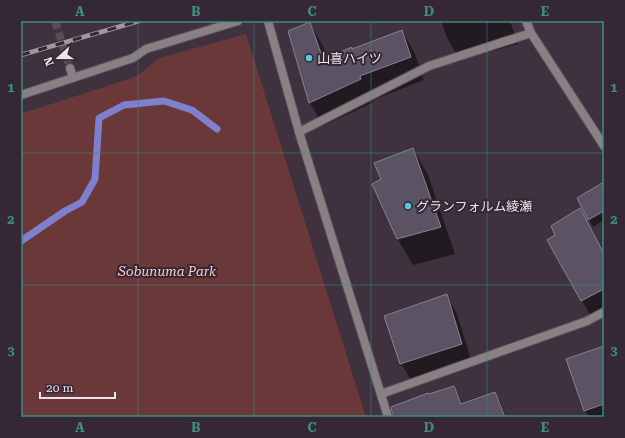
<svg xmlns="http://www.w3.org/2000/svg" width="625" height="438" viewBox="0 0 625 438" font-family="'Roboto Serif','Noto Sans JP',serif">
<style>
.green{fill:#6b383a}
.shadow{fill:#0007}
.lines{fill:none;stroke-linecap:round;stroke-linejoin:round}
.stream{stroke:#7e80ce;stroke-width:7}
.building{fill:#5b5364;stroke:#888092}
.street-tunnel{stroke:#594c57;stroke-width:8;stroke-dasharray:8 4;stroke-linecap:butt}
.street-casing{stroke:#5b4e59;stroke-width:10}
.street{stroke:#898083;stroke-width:8}
.rail-casing{stroke:#a297a0;stroke-width:4.5}
.rail{stroke:#352733;stroke-width:3;stroke-dasharray:9;stroke-linecap:butt}
.grid{fill:none;stroke:#3b8c87;stroke-width:1;stroke-opacity:0.55}
.poi-dot{fill:#54cadd;stroke:#352733;stroke-width:1.5}
.labels{text-anchor:middle;dominant-baseline:central;stroke-width:4;stroke-linejoin:round;paint-order:stroke}
.poi-label{font-size:13px;fill:#ece4eb;stroke:#352733;text-anchor:start}
.park-label{font-size:13px;font-style:italic;fill:#fecacb;stroke:#352733}
.neatline{fill:none;stroke:#3b8c87;stroke-width:1.5}
.grid-label{font-size:13px;text-anchor:middle;font-weight:bold;fill:#3b8c87}
</style>
<rect width="100%" height="100%" fill="#3f313d"/>
<path class="green" d="M246 34 366 417H21V114L137 76 159 58Z"/>
<g class="shadow">
<path d="M441 21H510L518 44 488 52 486 50 459 59 447 38Z"/>
<path d="M310 23 323 46 327 58 352 50 402 31 415 54 424 80 373 100 374 102 323 126 310 103 289 31Z"/>
<path d="M413 149 428 175 455 254 413 265 397 238 382 179Z"/>
<path d="M604 194V220L593 227 578 199Z"/>
<path d="M580 209 604 254V314L593 320 548 241 556 235Z"/>
<path d="M446 295 457 314 472 363 412 382 401 363Z"/>
<path d="M604 347V417H589L585 410Z"/>
<path d="M454 387 463 405 495 393 501 404 506 417H403L429 396Z"/>
</g>
<g class="lines">
<path class="stream" d="M21 241 65 211 82 202 95 179 99 118 124 105 164 101 192 110 217 129"/>
</g>
<g class="building">
<path d="M310 22 323 59 352 47V49L402 30 411 57 360 76 361 79 309 103 288 31Z"/>
<path d="M413 148 441 227 397 239 372 184 381 179 374 163Z"/>
<path d="M604 182V211L588 220 577 198Z"/>
<path d="M580 208 604 254V289L581 301 547 240 555 235 551 226Z"/>
<path d="M447 294 462 344 400 364 384 316Z"/>
<path d="M604 346V404L584 411 566 359Z"/>
<path d="M454 386 461 404 495 392 505 417H393L391 407 428 393 429 394Z"/>
</g>
<g class="lines">
<path class="street-tunnel" d="M55 21 70 68"/>
<defs>
<g id="street">
<path d="M268 21 299 132 388 417"/>
<path d="M526 21 531 33 604 146"/>
<path d="M70 68 73 78"/>
<path d="M21 95 133 58 146 49 238 21"/>
<path d="M299 132 429 66 531 33"/>
<path d="M381 394 587 321 604 312"/>
</g>
</defs>
<use href="#street" class="street-casing"/>
<use href="#street" class="street"/>
<defs>
<path id="rail" d="M21 55 139 21"/>
</defs>
<use href="#rail" class="rail-casing"/>
<use href="#rail" class="rail"/>
</g>
<path class="grid" d="M138 21V417M254 21V417M371 21V417M487 21V417M21 153H604M21 285H604"/>
<g class="poi-dot">
<circle cx="309" cy="58" r="4"/>
<circle cx="408" cy="206" r="4"/>
</g>
<g class="labels">
<g class="poi-label">
<text x="317" y="58">山喜ハイツ</text>
<text x="416" y="206">グランフォルム綾瀬</text>
</g>
<g class="park-label">
<text x="167" y="271">Sobunuma Park</text>
</g>
</g>
<rect width="625" height="438" fill="none" stroke="#352733" stroke-width="44"/>
<g transform="translate(58 58) rotate(249)" stroke="#352733" stroke-width="3" paint-order="stroke">
<path d="M0-3L7 15L0 10L-7 15Z" fill="#ece4eb"/>
<text y="-6" font-size="11" font-weight="bold" text-anchor="middle" fill="#ece4eb">N</text>
</g>
<path d="M40 392v6h75v-6" fill="none" stroke="#ece4eb" stroke-width="2"/>
<text x="46" y="392" font-size="12" fill="#ece4eb" stroke="#352733" stroke-width="3" paint-order="stroke">20 m</text>
<rect x="22" y="22" width="581" height="394" class="neatline"/>
<g class="grid-label">
<text x="80" y="16">A</text>
<text x="196" y="16">B</text>
<text x="312" y="16">C</text>
<text x="429" y="16">D</text>
<text x="545" y="16">E</text>
<text x="11" y="92">1</text>
<text x="614" y="92">1</text>
<text x="11" y="224">2</text>
<text x="614" y="224">2</text>
<text x="11" y="355">3</text>
<text x="614" y="355">3</text>
<text x="80" y="432">A</text>
<text x="196" y="432">B</text>
<text x="312" y="432">C</text>
<text x="429" y="432">D</text>
<text x="545" y="432">E</text>
</g>
</svg>
